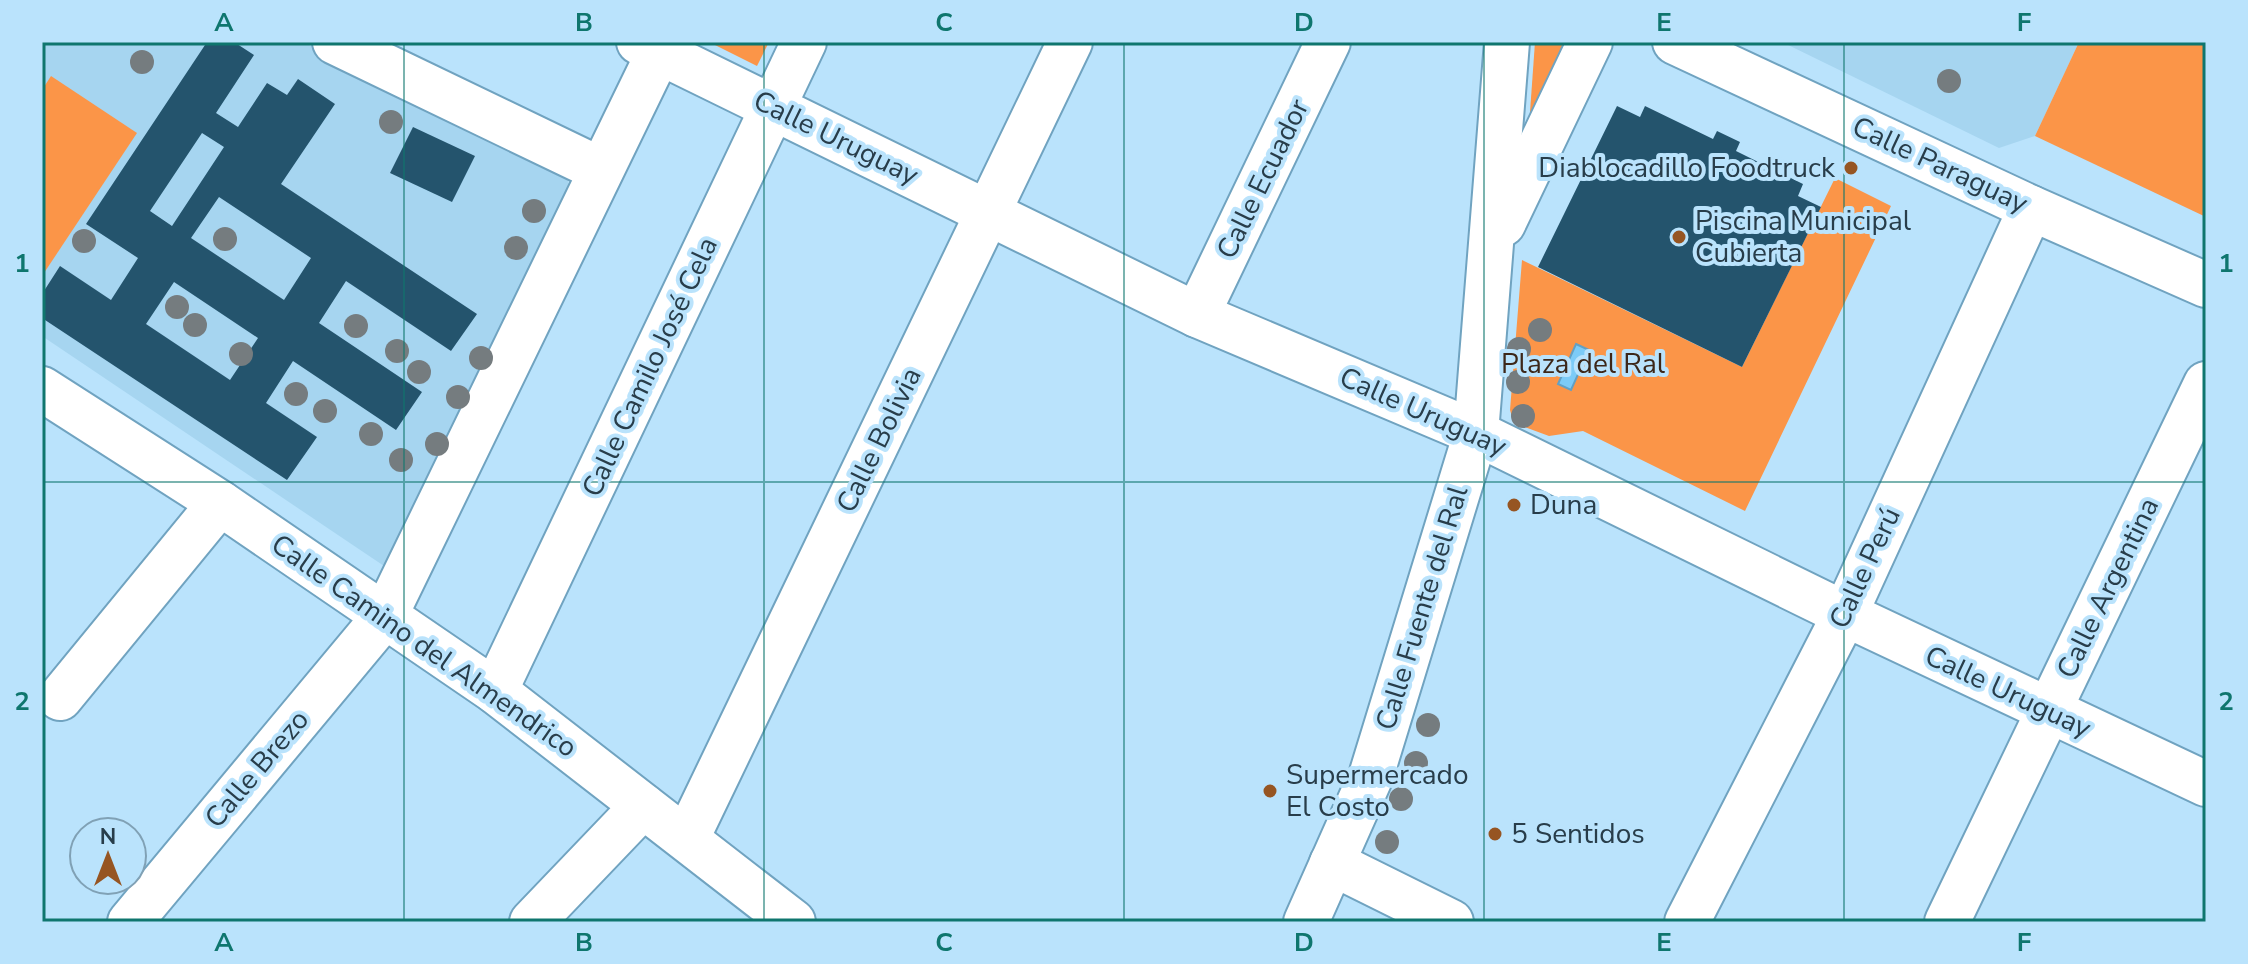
<svg xmlns="http://www.w3.org/2000/svg" width="2248" height="964" viewBox="0 0 2248 964" font-family="'Nunito Sans',sans-serif">
<style>
.built{fill:#a6d5f0}
.green{fill:#fb9548}
.water{fill:#7ccbf7;stroke:#63a0c3;stroke-width:2}
.building{fill:#24546d;fill-rule:evenodd}
.lines{fill:none;stroke-linecap:round;stroke-linejoin:round}
.minor-casing{stroke:#70a3c0;stroke-width:48}
.minor{stroke:#fff;stroke-width:44}
.tree{fill:#757c7f}
.grid{fill:none;stroke:#0f766e;stroke-width:2;stroke-opacity:0.55}
.poi-dot{fill:#965522;stroke:#bae3fc;stroke-width:3}
.labels{text-anchor:middle;dominant-baseline:central;stroke-width:8;stroke-linejoin:round;paint-order:stroke}
.street-label{font-size:28px;fill:#283d4a;stroke:#bae3fc}
.poi-label{font-size:28px;fill:#283d4a;stroke:#bae3fc;text-anchor:start}
.park-label{font-size:28px;fill:#3c2719;stroke:#bae3fc}
.neatline{fill:none;stroke:#0f766e;stroke-width:3}
.grid-label{font-size:26px;text-anchor:middle;font-weight:bold;fill:#0f766e}
</style>
<rect width="100%" height="100%" fill="#bae3fc"/>
<g class="built">
<path d="M42 42H303L564 170 573 196 390 570 42 336Z"/>
<path d="M1782 42H2079L2035 136 1999 148Z"/>
</g>
<g class="green">
<path d="M709 42H769L757 66Z"/>
<path d="M1535 42H1567L1534 112H1530Z"/>
<path d="M2079 42H2206V217L2035 136Z"/>
<path d="M51 76 137 133 42 276V90Z"/>
<path d="M1835 178 1891 206 1745 511 1583 431 1549 436 1514 423 1510 410 1522 260 1742 367Z"/>
</g>
<path class="water" d="M1576 344 1589 350 1571 390 1558 384Z"/>
<g class="building">
<path d="M207 42H234L254 55 216 113 238 127 267 83 287 95 298 79 335 104 281 184 477 314 451 351 346 281 319 323 422 392 396 430 293 361 266 403 317 437 287 480 42 318V294L60 266 111 300 138 258 86 224ZM202 133 224 147 172 226 150 211ZM219 197 311 258 284 300 191 238ZM174 282 258 338 230 380 146 324Z"/>
<path d="M1617 106 1640 117 1645 106 1713 139 1717 131 1740 142 1736 151 1803 184 1798 196 1821 207 1742 367 1538 267Z"/>
<path d="M413 127 475 156 452 202 390 173Z"/>
</g>
<g class="lines">
<defs>
<g id="minor">
<path d="M335 42 601 170"/>
<path d="M639 42 1197 315 1476 433 1845 614 2206 784"/>
<path d="M1675 42 2031 208 2206 285"/>
<path d="M1503 224 1590 42"/>
<path d="M1197 315 1328 42"/>
<path d="M42 389 220 503 495 691 793 922"/>
<path d="M495 691 804 42"/>
<path d="M60 698 220 503"/>
<path d="M687 838 1070 42"/>
<path d="M1332 863 1451 922"/>
<path d="M130 922 385 616 659 52"/>
<path d="M532 922 643 806"/>
<path d="M1306 922 1371 776 1476 433 1507 42"/>
<path d="M1687 922 1845 614 2031 208"/>
<path d="M1947 922 2206 384"/>
</g>
</defs>
<use href="#minor" class="minor-casing"/>
<use href="#minor" class="minor"/>
</g>
<g class="tree">
<circle cx="142" cy="62" r="12"/>
<circle cx="1949" cy="81" r="12"/>
<circle cx="391" cy="122" r="12"/>
<circle cx="534" cy="211" r="12"/>
<circle cx="225" cy="239" r="12"/>
<circle cx="84" cy="241" r="12"/>
<circle cx="516" cy="248" r="12"/>
<circle cx="177" cy="307" r="12"/>
<circle cx="195" cy="325" r="12"/>
<circle cx="356" cy="326" r="12"/>
<circle cx="1540" cy="330" r="12"/>
<circle cx="1519" cy="349" r="12"/>
<circle cx="397" cy="351" r="12"/>
<circle cx="241" cy="354" r="12"/>
<circle cx="481" cy="358" r="12"/>
<circle cx="419" cy="372" r="12"/>
<circle cx="1518" cy="382" r="12"/>
<circle cx="296" cy="394" r="12"/>
<circle cx="458" cy="397" r="12"/>
<circle cx="325" cy="411" r="12"/>
<circle cx="1523" cy="416" r="12"/>
<circle cx="371" cy="434" r="12"/>
<circle cx="437" cy="444" r="12"/>
<circle cx="401" cy="460" r="12"/>
<circle cx="1428" cy="725" r="12"/>
<circle cx="1416" cy="763" r="12"/>
<circle cx="1401" cy="799" r="12"/>
<circle cx="1387" cy="842" r="12"/>
</g>
<path class="grid" d="M404 42V922M764 42V922M1124 42V922M1484 42V922M1844 42V922M42 482H2206"/>
<g class="poi-dot">
<circle cx="1851" cy="168" r="8"/>
<circle cx="1679" cy="237" r="8"/>
<circle cx="1514" cy="505" r="8"/>
<circle cx="1270" cy="791" r="8"/>
<circle cx="1495" cy="834" r="8"/>
</g>
<g class="labels">
<g class="street-label">
<text transform="translate(836 138) rotate(26)">Calle Uruguay</text>
<text transform="translate(1940 165) rotate(25)">Calle Paraguay</text>
<text transform="translate(1263 179) rotate(-64)">Calle Ecuador</text>
<text transform="translate(650 367) rotate(-65)">Calle Camilo José Cela</text>
<text transform="translate(1423 412) rotate(24)">Calle Uruguay</text>
<text transform="translate(879 440) rotate(-64)">Calle Bolivia</text>
<text transform="translate(1865 568) rotate(-65)">Calle Perú</text>
<text transform="translate(2108 588) rotate(-64)">Calle Argentina</text>
<text transform="translate(1422 608) rotate(-73)">Calle Fuente del Ral</text>
<text transform="translate(424 646) rotate(35)">Calle Camino del Almendrico</text>
<text transform="translate(2008 692) rotate(25)">Calle Uruguay</text>
<text transform="translate(257 769) rotate(-50)">Calle Brezo</text>
</g>
<g class="poi-label">
<text x="1835" y="168" text-anchor="end">Diablocadillo Foodtruck</text>
<text x="1695" y="221">Piscina Municipal<tspan x="1695" dy="32">Cubierta</tspan></text>
<text x="1530" y="505">Duna</text>
<text x="1286" y="775">Supermercado<tspan x="1286" dy="32">El Costo</tspan></text>
<text x="1511" y="834">5 Sentidos</text>
</g>
<g class="park-label">
<text x="1583" y="364">Plaza del Ral</text>
</g>
</g>
<rect width="2248" height="964" fill="none" stroke="#bae3fc" stroke-width="88"/>
<g transform="translate(108 856)"><circle r="38" fill="#bae3fc" stroke="#80a1b5" stroke-width="2"/>
<path d="M0-6L14 30L0 20L-14 30Z" fill="#965522"/>
<text y="-12" font-size="22" font-weight="bold" text-anchor="middle" fill="#283d4a">N</text>
</g>
<rect x="44" y="44" width="2160" height="876" class="neatline"/>
<g class="grid-label">
<text x="224" y="31">A</text>
<text x="584" y="31">B</text>
<text x="944" y="31">C</text>
<text x="1304" y="31">D</text>
<text x="1664" y="31">E</text>
<text x="2024" y="31">F</text>
<text x="22" y="272">1</text>
<text x="2226" y="272">1</text>
<text x="22" y="710">2</text>
<text x="2226" y="710">2</text>
<text x="224" y="951">A</text>
<text x="584" y="951">B</text>
<text x="944" y="951">C</text>
<text x="1304" y="951">D</text>
<text x="1664" y="951">E</text>
<text x="2024" y="951">F</text>
</g>
</svg>
